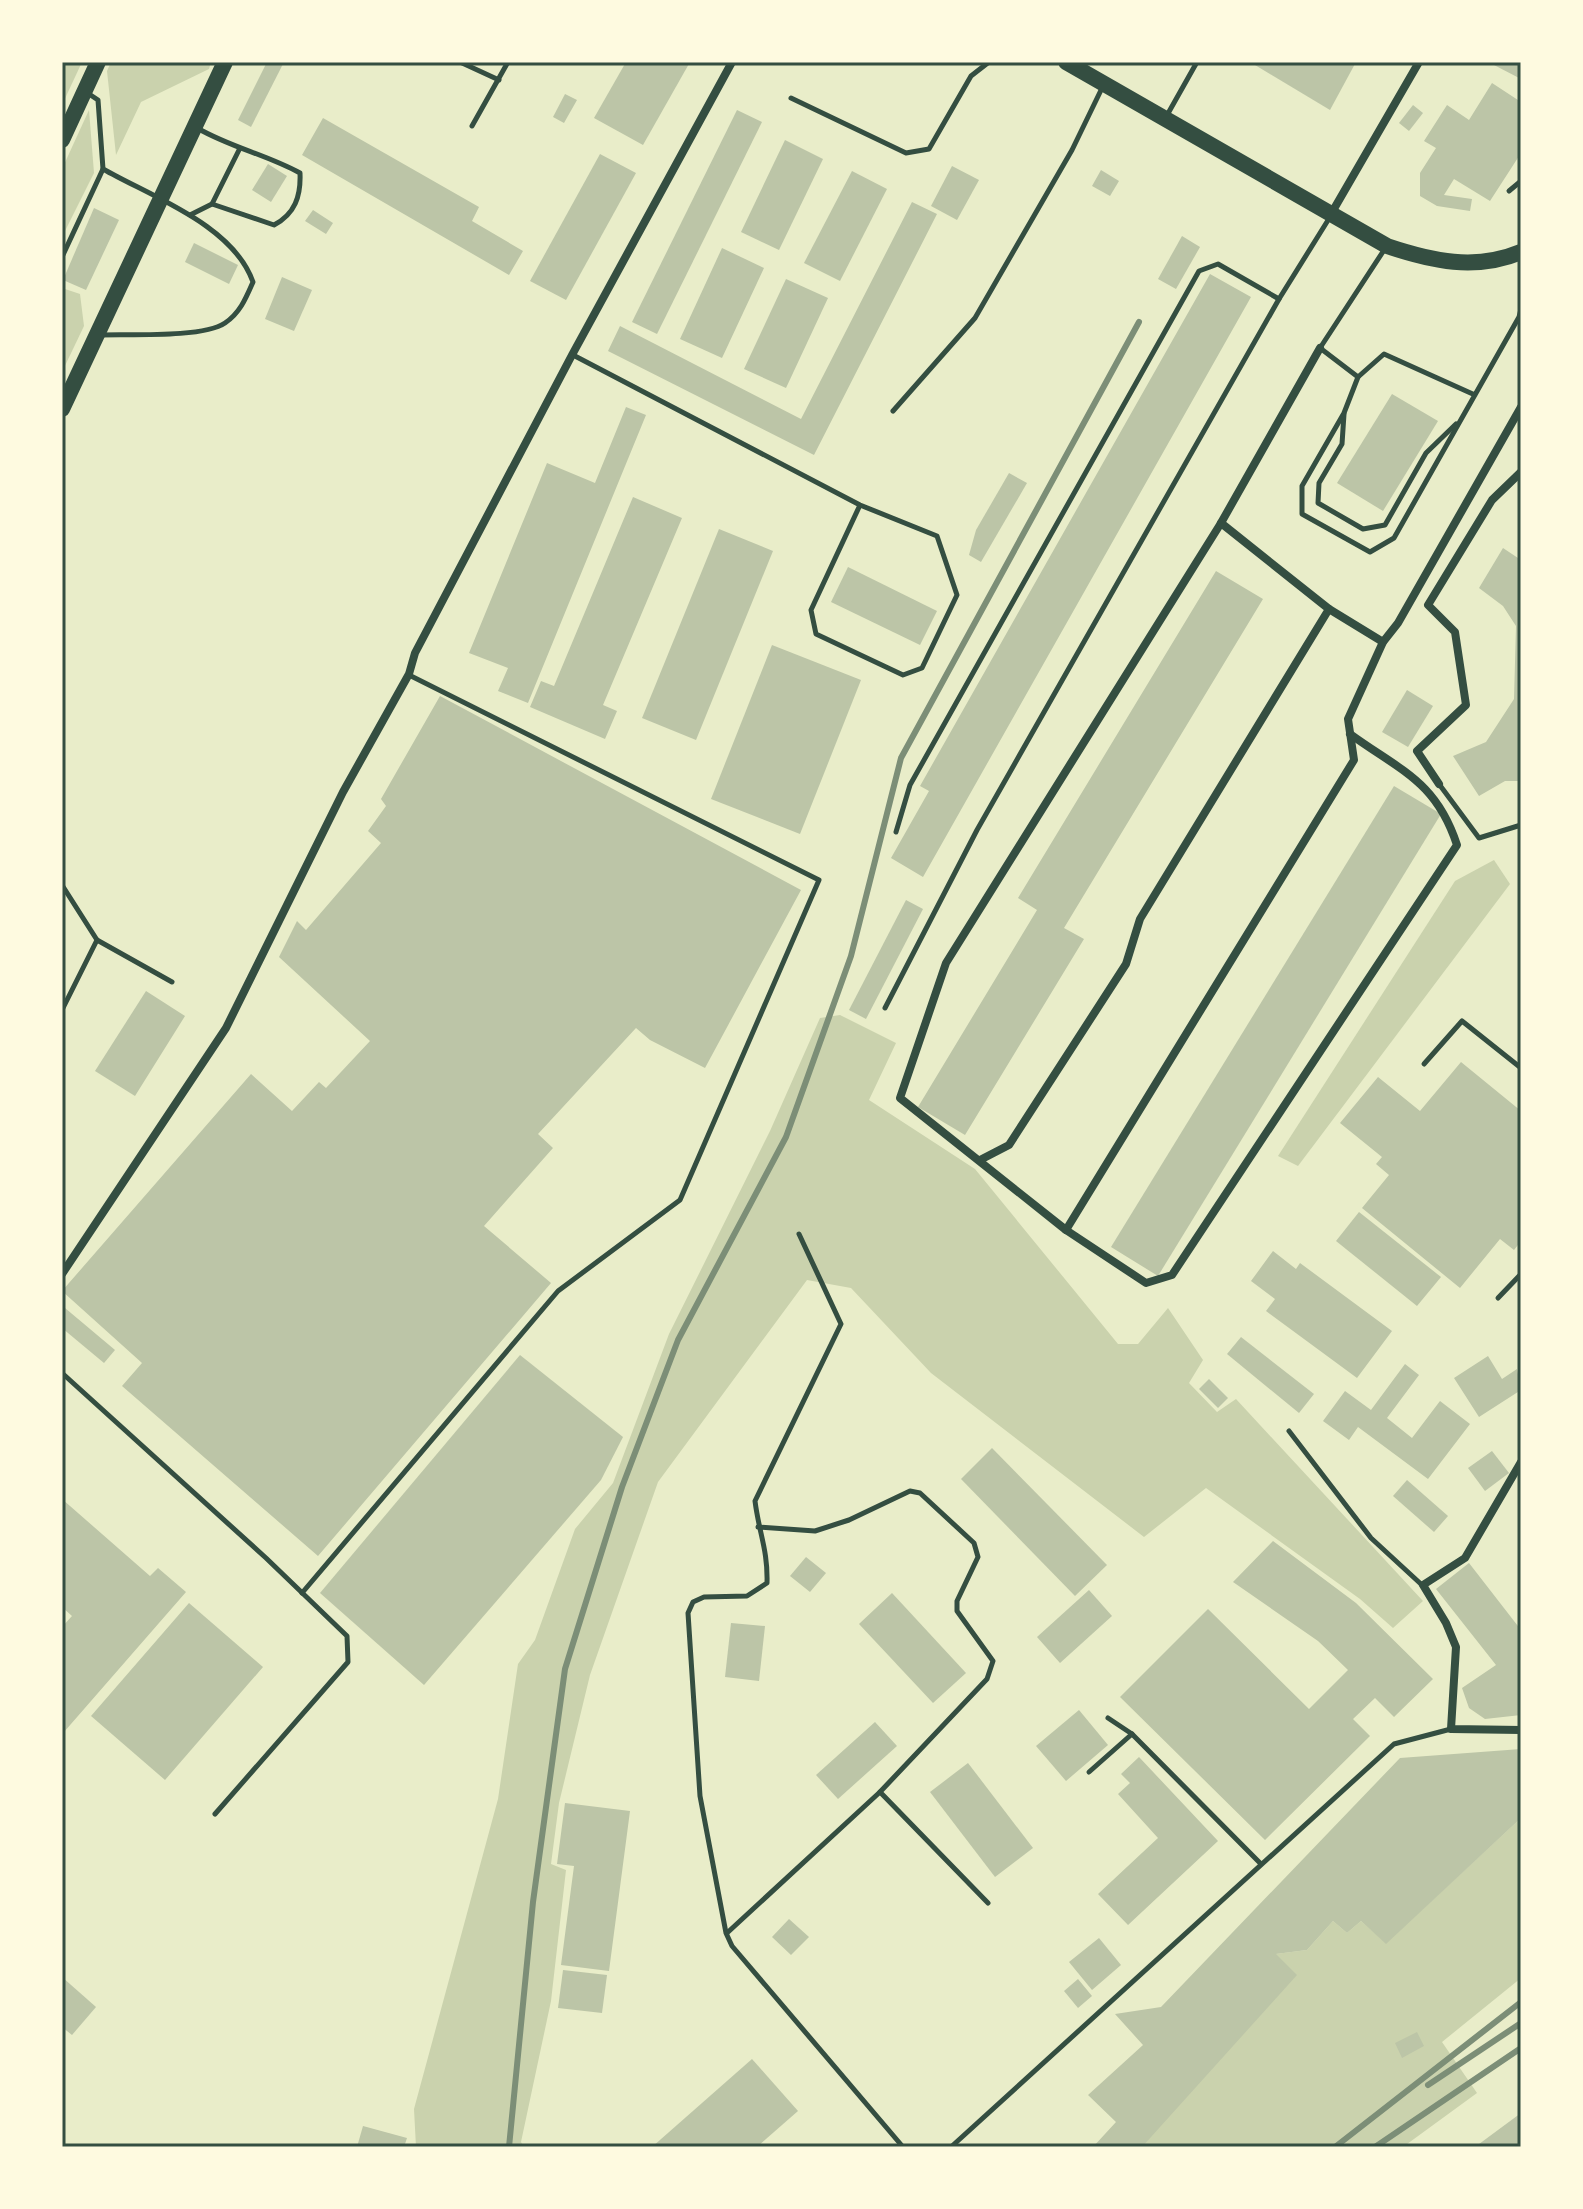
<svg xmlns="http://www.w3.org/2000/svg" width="1583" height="2209" viewBox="0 0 1583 2209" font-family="Overpass,sans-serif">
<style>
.green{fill:#cad2ad}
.building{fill:#bcc5a7}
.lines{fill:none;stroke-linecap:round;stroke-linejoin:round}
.service{stroke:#344e41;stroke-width:5}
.minor{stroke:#344e41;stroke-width:8}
.primary{stroke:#344e41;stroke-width:16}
.rail{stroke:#7c8e77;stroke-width:6}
.neatline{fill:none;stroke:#344e41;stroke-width:3}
</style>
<rect width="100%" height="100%" fill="#e9edc9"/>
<g class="green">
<path d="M62 62H82L62 105Z"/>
<path d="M111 62H211L209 69 141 102 116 155 107 71Z"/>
<path d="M89 110 94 173 62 237V169Z"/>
<path d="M62 288 80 294 84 326 62 372Z"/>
<path d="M1494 860 1510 884 1298 1166 1278 1156 1455 881Z"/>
<path d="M840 1015 896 1043 869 1100 975 1169 1118 1344H1138L1168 1308 1203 1360 1189 1383 1217 1412 1236 1399 1423 1601 1393 1628 1360 1599 1206 1488 1144 1537 931 1373 851 1288 807 1280 658 1482 590 1675 559 1803 551 1864 566 1870 551 2001 521 2142 524 2147H416L414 2109 498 1799 518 1664 535 1640 575 1529 613 1483 669 1334 770 1131 820 1018Z"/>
<path d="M1521 1818V1978L1442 2042 1477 2093 1403 2147H1142L1276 1954 1307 1950 1333 1921 1347 1933 1361 1921 1386 1943Z"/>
</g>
<g class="building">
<path d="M267 62H284L251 127 238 120Z"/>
<path d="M626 62H690L643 145 594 118Z"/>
<path d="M1250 62H1356L1330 110Z"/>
<path d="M1496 62H1521V79L1494 65Z"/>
<path d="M1492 83 1521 102V153L1490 201 1454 179 1444 195 1472 199 1470 211 1437 206 1420 196V173L1436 148 1424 141 1447 105 1469 120Z"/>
<path d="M565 94 577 100 564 123 553 117Z"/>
<path d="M1413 105 1423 113 1409 131 1399 123Z"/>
<path d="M737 110 762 122 657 334 632 322Z"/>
<path d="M323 118 479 207 472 221 523 251 509 275 302 155Z"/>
<path d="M785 140 823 159 779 250 741 232Z"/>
<path d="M600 154 636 173 566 300 530 281Z"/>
<path d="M268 164 287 176 271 202 252 190Z"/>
<path d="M952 166 979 180 957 220 931 206Z"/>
<path d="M1101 170 1119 181 1110 196 1092 186Z"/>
<path d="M852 171 887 189 840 281 804 263Z"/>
<path d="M912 202 937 214 814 455 608 351 620 326 801 419Z"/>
<path d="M94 208 119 220 86 290 63 280Z"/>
<path d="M313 210 333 223 326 234 305 221Z"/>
<path d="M1182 236 1200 247 1176 289 1158 279Z"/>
<path d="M194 243 238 265 229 284 185 262Z"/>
<path d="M722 248 764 268 722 358 680 339Z"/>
<path d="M1210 274 1251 297 923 877 891 858 929 791 920 786Z"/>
<path d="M282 277 312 290 294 331 265 319Z"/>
<path d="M786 279 828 298 786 388 744 369Z"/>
<path d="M1392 394 1438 421 1383 511 1337 483Z"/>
<path d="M626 407 646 415 528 703 498 691 508 668 469 653 547 463 595 483Z"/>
<path d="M1009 473 1027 483 981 562 969 555 976 530Z"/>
<path d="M633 497 682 518 603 705 617 711 605 739 530 707 541 681 554 686Z"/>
<path d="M719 529 773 551 696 740 642 718Z"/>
<path d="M1503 548 1521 560V781H1505L1479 796 1453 756 1486 742 1514 699 1516 626 1503 606 1479 588Z"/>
<path d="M848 567 937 611 920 645 831 602Z"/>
<path d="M1216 571 1263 599 1064 928 1084 939 965 1135 918 1107 1037 910 1018 898Z"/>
<path d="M772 645 861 680 800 834 711 799Z"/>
<path d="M1407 690 1433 706 1408 747 1382 732Z"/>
<path d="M440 696 801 890 705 1068 650 1040 636 1028 538 1134 553 1148 484 1226 551 1283 318 1556 122 1386 142 1363 62 1291 251 1074 292 1111 319 1082 326 1088 370 1041 279 957 297 921 306 930 381 843 368 831 386 806 381 799Z"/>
<path d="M1394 786 1441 814 1158 1276 1111 1247Z"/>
<path d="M906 900 923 909 866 1019 849 1010Z"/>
<path d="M146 991 185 1016 135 1096 95 1071Z"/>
<path d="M1461 1062 1521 1111V1241L1514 1250 1500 1239 1460 1288 1362 1208 1389 1175 1376 1164 1382 1157 1340 1123 1378 1077 1420 1111Z"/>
<path d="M1359 1212 1441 1277 1417 1306 1336 1241Z"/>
<path d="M1273 1251 1296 1269 1300 1263 1392 1331 1357 1378 1266 1311 1275 1299 1251 1281Z"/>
<path d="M65 1308 115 1350 104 1363 62 1328Z"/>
<path d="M1241 1337 1314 1394 1299 1413 1227 1354Z"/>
<path d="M520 1355 623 1437 601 1480 424 1685 320 1593Z"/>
<path d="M1488 1356 1502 1379 1517 1369 1521 1390 1479 1417 1454 1378Z"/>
<path d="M1405 1364 1419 1375 1387 1418 1412 1438 1440 1401 1470 1424 1428 1479 1358 1427 1349 1440 1323 1421 1345 1391 1371 1410Z"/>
<path d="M1209 1379 1228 1398 1218 1408 1199 1389Z"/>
<path d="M992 1448 1107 1565 1075 1596 961 1479Z"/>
<path d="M1492 1451 1509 1473 1485 1491 1468 1468Z"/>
<path d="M1407 1480 1448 1516 1434 1532 1393 1496Z"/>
<path d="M62 1499 150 1576 158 1568 186 1592 64 1732 62 1627 72 1616 62 1607Z"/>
<path d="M1273 1541 1356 1603 1433 1679 1394 1717 1375 1698 1353 1719 1370 1736 1265 1840 1120 1697 1208 1609 1309 1709 1348 1670 1318 1641 1233 1582Z"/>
<path d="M806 1557 826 1573 810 1592 790 1576Z"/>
<path d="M1469 1563 1521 1630V1715L1485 1719 1469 1708 1462 1688 1496 1665 1436 1589Z"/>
<path d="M1089 1590 1112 1616 1060 1663 1037 1637Z"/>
<path d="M892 1593 966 1673 933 1703 859 1624Z"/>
<path d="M189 1603 263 1667 165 1780 91 1716Z"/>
<path d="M731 1623 765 1626 759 1681 725 1677Z"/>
<path d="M1079 1710 1108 1745 1066 1781 1036 1746Z"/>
<path d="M875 1722 897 1746 838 1799 816 1775Z"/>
<path d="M1521 1749V1818L1386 1944 1361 1921 1347 1933 1333 1921 1307 1950 1276 1954 1297 1975 1142 2147H1093L1116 2122 1088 2095 1143 2045 1115 2014 1161 2007 1400 1758Z"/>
<path d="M1139 1757 1218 1841 1128 1925 1098 1894 1158 1838 1118 1794 1130 1783 1121 1774Z"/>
<path d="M968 1763 1033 1848 995 1877 930 1792Z"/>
<path d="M565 1803 630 1811 609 1971 561 1965 574 1866 557 1864Z"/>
<path d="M789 1919 809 1937 791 1955 772 1937Z"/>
<path d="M1099 1938 1121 1965 1092 1990 1069 1962Z"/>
<path d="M563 1970 607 1975 602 2013 558 2008Z"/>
<path d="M62 1977 96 2007 72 2035 62 2027Z"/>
<path d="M1078 1979 1092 1996 1078 2008 1064 1991Z"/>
<path d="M1417 2032 1424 2046 1402 2058 1395 2043Z"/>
<path d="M752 2059 798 2111 757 2147H652Z"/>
<path d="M1521 2113V2147H1475Z"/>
<path d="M363 2126 407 2138 404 2147H357Z"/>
</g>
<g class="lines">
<g class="service">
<path d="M460 62 499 80"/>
<path d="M89 94 98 100 103 169C152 197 233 225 253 282 246 298 240 313 225 323 203 338 129 334 100 335"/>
<path d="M791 98 906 153 929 149 971 76 989 62"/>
<path d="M1166 117 1197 62"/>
<path d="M472 126 508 62"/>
<path d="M1509 191 1521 181"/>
<path d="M212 204 239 150"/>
<path d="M190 215 212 204 274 225C295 214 301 196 300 173 265 154 232 148 197 128"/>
<path d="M62 257 103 169"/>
<path d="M573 355 860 505 937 536 957 595 922 668 903 675 816 634 811 610 860 505"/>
<path d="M1358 377 1320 348 1386 247"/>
<path d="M1475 395 1384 354 1358 377 1344 413 1302 486V514L1370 552 1394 538 1519 317 1521 309"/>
<path d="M893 411 975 318 1072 150 1103 86"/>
<path d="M1344 414 1342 444 1319 483 1318 503 1363 529 1385 525 1426 453 1456 424"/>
<path d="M1439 784 1479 838 1521 825"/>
<path d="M896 832 910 785 1199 271 1218 264 1279 299"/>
<path d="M62 885 97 940 62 1010"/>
<path d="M97 940 172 982"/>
<path d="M885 1008 977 830 1279 299 1330 217"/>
<path d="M1424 1064 1462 1021 1521 1068"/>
<path d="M799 1234 841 1324 755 1501C759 1533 768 1550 767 1583L747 1596 704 1597 693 1602 688 1613 700 1796 726 1933 732 1946 903 2147"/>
<path d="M1498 1298 1521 1274"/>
<path d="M62 1373 266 1558 347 1636 348 1662 215 1814"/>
<path d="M1289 1431 1371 1538 1422 1585"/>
<path d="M758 1527 815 1531 849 1520 910 1491 920 1493 974 1543 978 1557 957 1601V1611L993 1661 987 1679 880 1792 988 1903"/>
<path d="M302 1593 558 1291 680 1200 819 880 409 675"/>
<path d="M1108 1718 1132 1734 1260 1863"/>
<path d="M1089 1772 1132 1734"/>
<path d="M727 1933 880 1792"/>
<path d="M951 2147 1394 1744 1451 1729"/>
</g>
<g class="minor">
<path d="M1331 214 1419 62"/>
<path d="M1320 348 1221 523 946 963 900 1098 1066 1230 1354 760 1348 719 1383 642 1398 623 1521 407"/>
<path d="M1329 609 1383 642"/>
<path d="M1439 784 1417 751 1466 705 1455 632 1428 605 1492 500 1521 472"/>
<path d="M980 1160 1009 1145 1126 964 1140 919 1329 609 1221 523"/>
<path d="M1066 1230 1146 1283 1172 1275 1457 845C1436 781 1401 771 1350 734"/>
<path d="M62 1274 226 1028 343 792 409 674 415 653 572 355 732 62"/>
<path d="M1521 1462 1465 1558 1423 1585 1446 1623 1456 1647 1451 1729 1521 1730"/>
</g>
<g class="primary">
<path d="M1066 62 1387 246C1432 261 1475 271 1521 252"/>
<path d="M62 140 98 62"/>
<path d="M62 409 225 62"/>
</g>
<g class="rail">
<path d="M1428 2085 1521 2023"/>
<path d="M509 2147 533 1902 565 1669 622 1487 678 1340 786 1137 851 956 901 758 1139 322"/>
<path d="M1335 2147 1521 2002"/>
<path d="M1375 2147 1521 2048"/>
</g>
</g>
<rect width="1583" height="2209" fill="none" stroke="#fefae0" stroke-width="128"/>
<rect x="64" y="64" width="1455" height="2081" class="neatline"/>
</svg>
